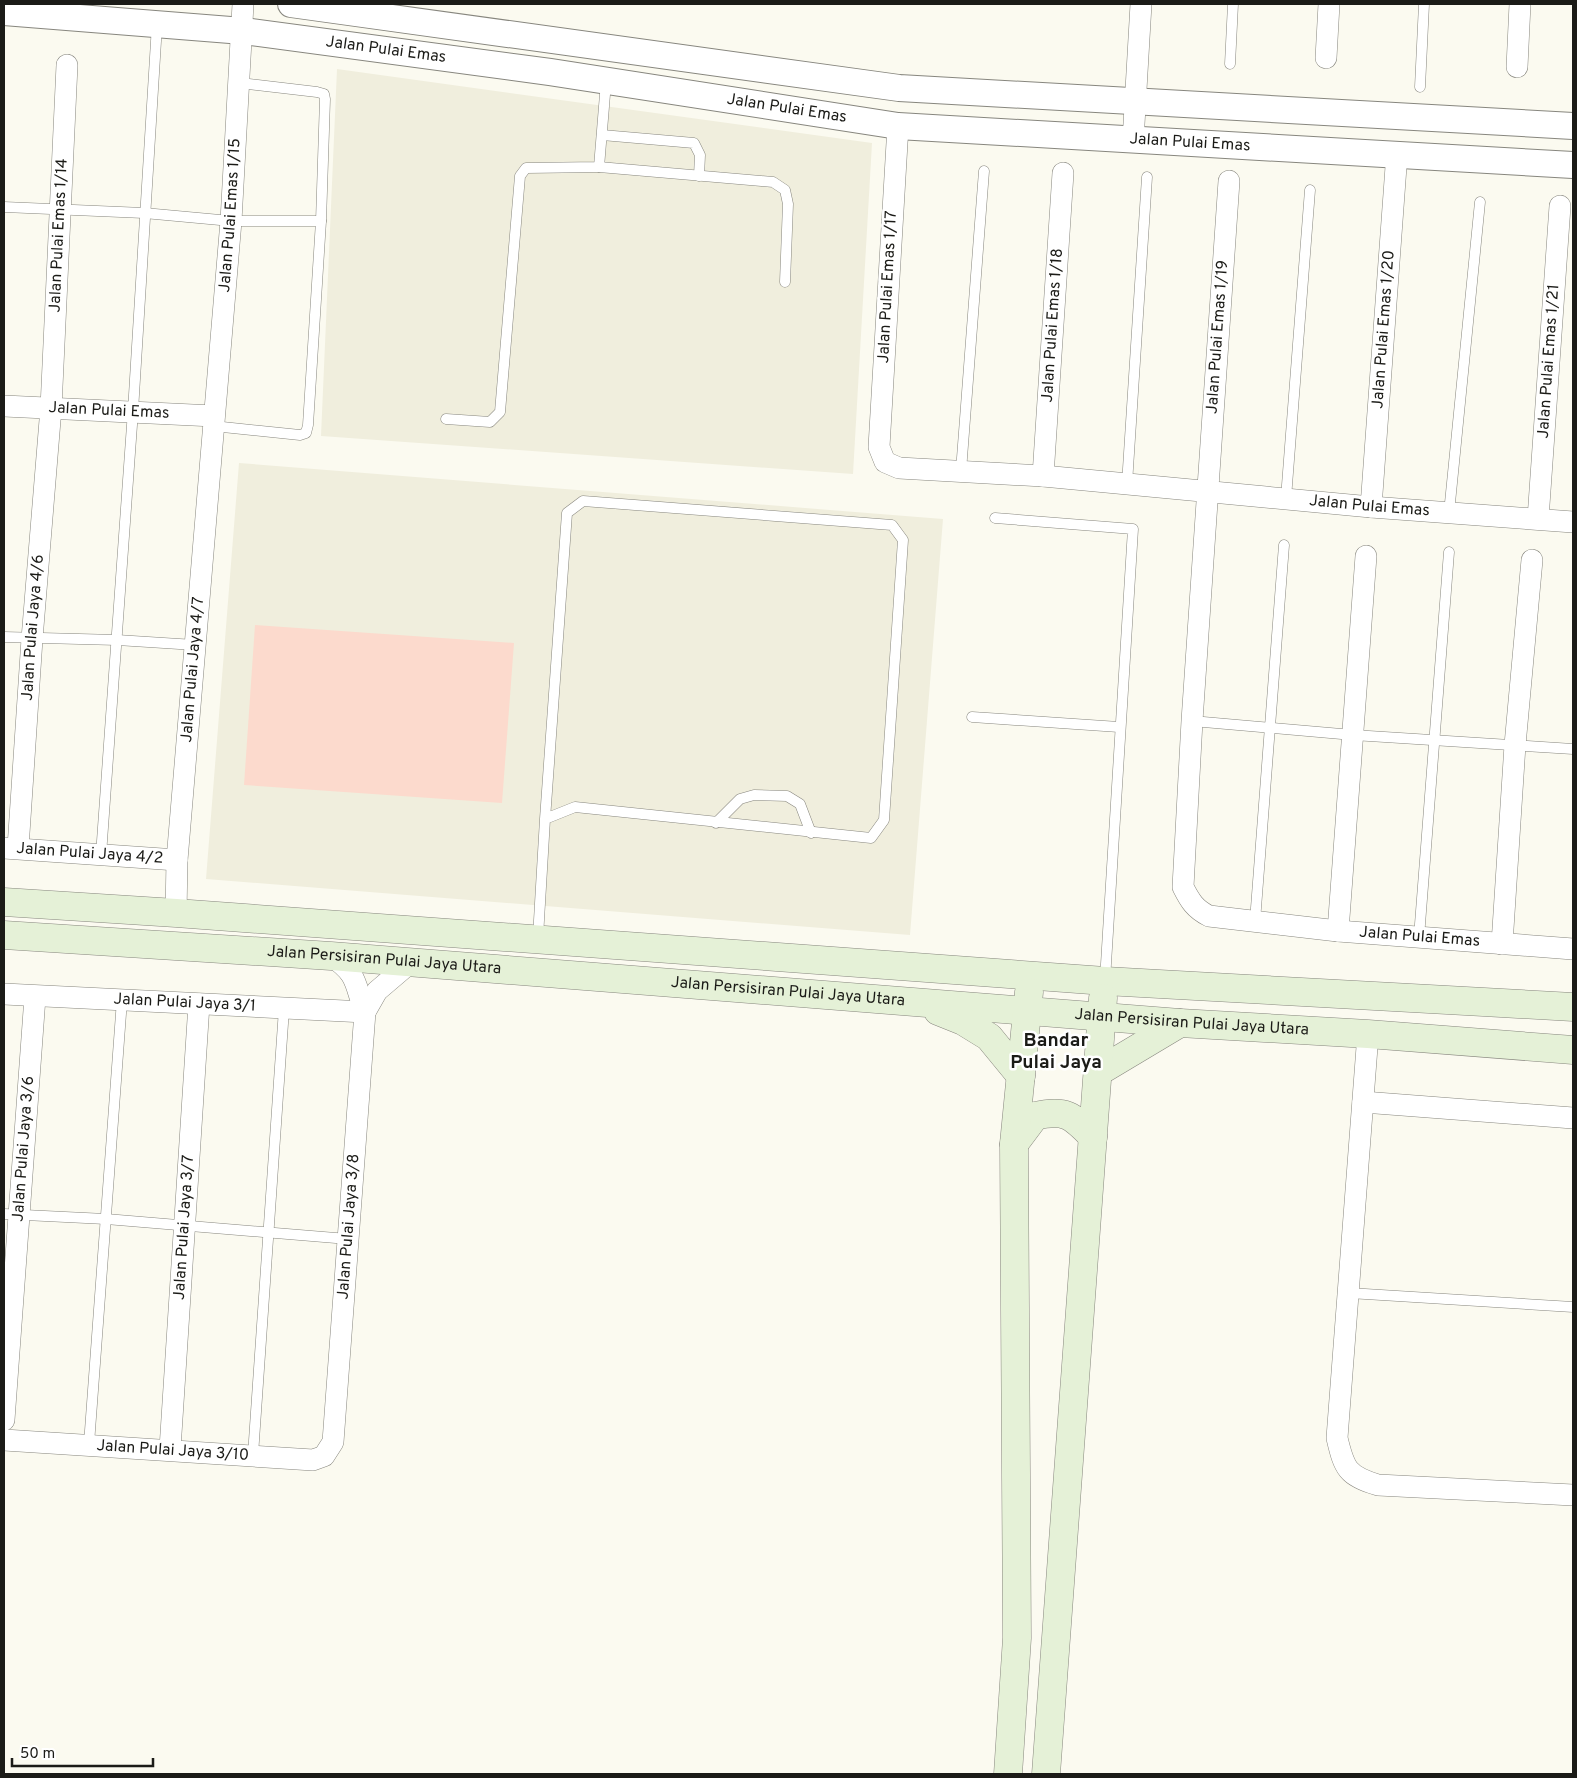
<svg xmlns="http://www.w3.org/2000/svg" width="1577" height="1778" viewBox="0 0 1577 1778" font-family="Overpass,sans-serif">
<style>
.built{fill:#f0eedd}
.garden{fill:#fcdacd}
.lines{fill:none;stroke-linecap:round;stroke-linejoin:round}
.service-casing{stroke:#87867e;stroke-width:11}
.minor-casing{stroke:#87867e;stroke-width:22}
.tertiary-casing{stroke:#87867e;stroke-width:28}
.secondary-casing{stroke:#87867e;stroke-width:29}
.service{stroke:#fff;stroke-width:10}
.minor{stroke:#fff;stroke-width:21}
.tertiary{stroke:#fff;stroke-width:26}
.secondary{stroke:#e5f1d7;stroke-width:28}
.labels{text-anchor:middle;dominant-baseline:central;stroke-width:5;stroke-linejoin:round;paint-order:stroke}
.street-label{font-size:16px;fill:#1b1b17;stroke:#fff}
.quarter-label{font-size:19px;font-weight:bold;fill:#1b1b17;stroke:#fff}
</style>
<rect width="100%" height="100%" fill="#fbfaf0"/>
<g class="built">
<path d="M337 69 872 143 853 474 321 436Z"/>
<path d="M239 463 943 519 910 935 206 879Z"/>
</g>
<path class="garden" d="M255 625 514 643 502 803 244 785Z"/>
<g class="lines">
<defs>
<g id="service">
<path d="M1230 64 1233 4"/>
<path d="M1420 87 1424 4"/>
<path d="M602 135 694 143 700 155 699 176"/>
<path d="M599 167 773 182 785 190 788 204 785 282"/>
<path d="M4 207 144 213 231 221H321"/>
<path d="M446 419 490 422 500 412 520 176 526 168 599 167 606 82"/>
<path d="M213 426 300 435 306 433 308 425 321 221 325 99 324 94 317 92 240 83"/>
<path d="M961 471 984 171"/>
<path d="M1127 484 1147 177"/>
<path d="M1286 498 1310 190"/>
<path d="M1449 513 1480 202"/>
<path d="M995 518 1133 529 1105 980"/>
<path d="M4 637 117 640 195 645"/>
<path d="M972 717 1119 727"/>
<path d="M1192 721 1353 735 1573 749"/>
<path d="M716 823 740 799 754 795 787 796 800 804 811 833"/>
<path d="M101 855 133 411 157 25"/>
<path d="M1255 921 1284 545"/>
<path d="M538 937 545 819 575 807 871 838 884 820 903 540 892 525 583 501 567 513 545 819"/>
<path d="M1419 937 1449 552"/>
<path d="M4 1214 106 1219 348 1239"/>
<path d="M1349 1293 1573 1307"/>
<path d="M89 1444 122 1000"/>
<path d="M253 1455 284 1009"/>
</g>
<g id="minor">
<path d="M1326 58 1329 4"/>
<path d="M1517 67 1520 4"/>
<path id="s1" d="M898 126 879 447 885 462 899 468 1043 476 1371 507 1573 522"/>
<path d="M1133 141 1141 4"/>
<path id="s2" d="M1229 181 1192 721 1183 887C1190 901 1195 909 1209 916L1338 931 1573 949"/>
<path id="s3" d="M4 406 214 416"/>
<path id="s4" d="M1043 476 1063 173"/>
<path id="s5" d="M1371 507 1397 153"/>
<path id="s6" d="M1538 519 1560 206"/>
<path id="s7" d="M4 848 177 860"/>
<path id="s8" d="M18 848 32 639 51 408 67 65"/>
<path id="s9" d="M176 913 177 860 231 221 243 4"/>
<path d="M1338 931 1366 556"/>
<path d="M1502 944 1515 745 1532 560"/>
<path id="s10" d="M4 994 365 1012"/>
<path d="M365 1012 377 991 411 962"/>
<path d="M1368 1034 1337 1438C1344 1468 1347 1476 1378 1485L1573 1495"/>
<path d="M1363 1102 1573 1118"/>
<path id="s11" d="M4 1420 35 997"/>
<path id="s12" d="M4 1440 313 1460 324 1456 333 1442 365 1012C354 983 359 975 331 956"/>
<path id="s13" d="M170 1449 199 1004"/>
</g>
<g id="tertiary">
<path d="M291 4 899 88 1573 126"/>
<path id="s14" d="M4 12 243 31 550 72 898 126 1573 165"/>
</g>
<g id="secondary">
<path d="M4 902 176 913 1105 981 1573 1007"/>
<path id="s15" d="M4 935 331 956 1180 1023 1368 1034 1573 1050"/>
<path d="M938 1011 963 1021 989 1037 1021 1076"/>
<path d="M1098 1072 1180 1023"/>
<path d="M1014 1144 1035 1116C1065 1109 1072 1115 1093 1137"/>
<path d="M1008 1774 1017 1638 1014 1144 1029 992"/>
<path d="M1046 1774 1103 998"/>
</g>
</defs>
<use href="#service" class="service-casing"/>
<use href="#minor" class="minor-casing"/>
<use href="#tertiary" class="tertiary-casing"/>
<use href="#secondary" class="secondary-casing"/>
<use href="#service" class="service"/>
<use href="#minor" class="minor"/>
<use href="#tertiary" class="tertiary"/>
<use href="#secondary" class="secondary"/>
</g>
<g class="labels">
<g class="street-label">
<text stroke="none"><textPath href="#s14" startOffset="384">Jalan Pulai Emas</textPath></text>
<text stroke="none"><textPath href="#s14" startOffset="789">Jalan Pulai Emas</textPath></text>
<text stroke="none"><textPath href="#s14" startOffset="1194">Jalan Pulai Emas</textPath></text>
<text stroke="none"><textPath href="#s9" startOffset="700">Jalan Pulai Emas 1/15</textPath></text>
<text stroke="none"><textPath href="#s8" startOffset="614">Jalan Pulai Emas 1/14</textPath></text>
<text transform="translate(888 287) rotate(-87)">Jalan Pulai Emas 1/17</text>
<text stroke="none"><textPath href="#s4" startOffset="151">Jalan Pulai Emas 1/18</textPath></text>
<text stroke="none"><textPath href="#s5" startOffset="178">Jalan Pulai Emas 1/20</textPath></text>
<text transform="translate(1218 337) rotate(-86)">Jalan Pulai Emas 1/19</text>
<text stroke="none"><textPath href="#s6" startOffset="158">Jalan Pulai Emas 1/21</textPath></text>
<text stroke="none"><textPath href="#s3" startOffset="105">Jalan Pulai Emas</textPath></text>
<text stroke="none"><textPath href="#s1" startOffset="825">Jalan Pulai Emas</textPath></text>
<text stroke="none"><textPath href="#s8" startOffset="221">Jalan Pulai Jaya 4/6</textPath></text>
<text stroke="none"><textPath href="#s9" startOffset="244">Jalan Pulai Jaya 4/7</textPath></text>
<text stroke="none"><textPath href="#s7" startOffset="86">Jalan Pulai Jaya 4/2</textPath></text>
<text stroke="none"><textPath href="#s2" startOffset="959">Jalan Pulai Emas</textPath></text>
<text stroke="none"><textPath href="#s15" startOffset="381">Jalan Persisiran Pulai Jaya Utara</textPath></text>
<text stroke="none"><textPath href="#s15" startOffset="786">Jalan Persisiran Pulai Jaya Utara</textPath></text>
<text stroke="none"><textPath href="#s10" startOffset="181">Jalan Pulai Jaya 3/1</textPath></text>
<text stroke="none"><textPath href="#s15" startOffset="1191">Jalan Persisiran Pulai Jaya Utara</textPath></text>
<text stroke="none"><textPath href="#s11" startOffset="272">Jalan Pulai Jaya 3/6</textPath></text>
<text stroke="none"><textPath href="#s13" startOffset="222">Jalan Pulai Jaya 3/7</textPath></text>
<text stroke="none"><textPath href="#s12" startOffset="554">Jalan Pulai Jaya 3/8</textPath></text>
<text stroke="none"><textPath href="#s12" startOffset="169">Jalan Pulai Jaya 3/10</textPath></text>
</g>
<g class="quarter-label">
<text x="1056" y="1041">Bandar<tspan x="1056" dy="22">Pulai Jaya</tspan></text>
</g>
</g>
<rect width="1577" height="1778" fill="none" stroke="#1b1b17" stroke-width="10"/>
<path d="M12 1758v8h141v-8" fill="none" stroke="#1b1b17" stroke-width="2.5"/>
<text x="20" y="1758" font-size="15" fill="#1b1b17" stroke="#ffffff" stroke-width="4" paint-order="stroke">50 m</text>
</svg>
